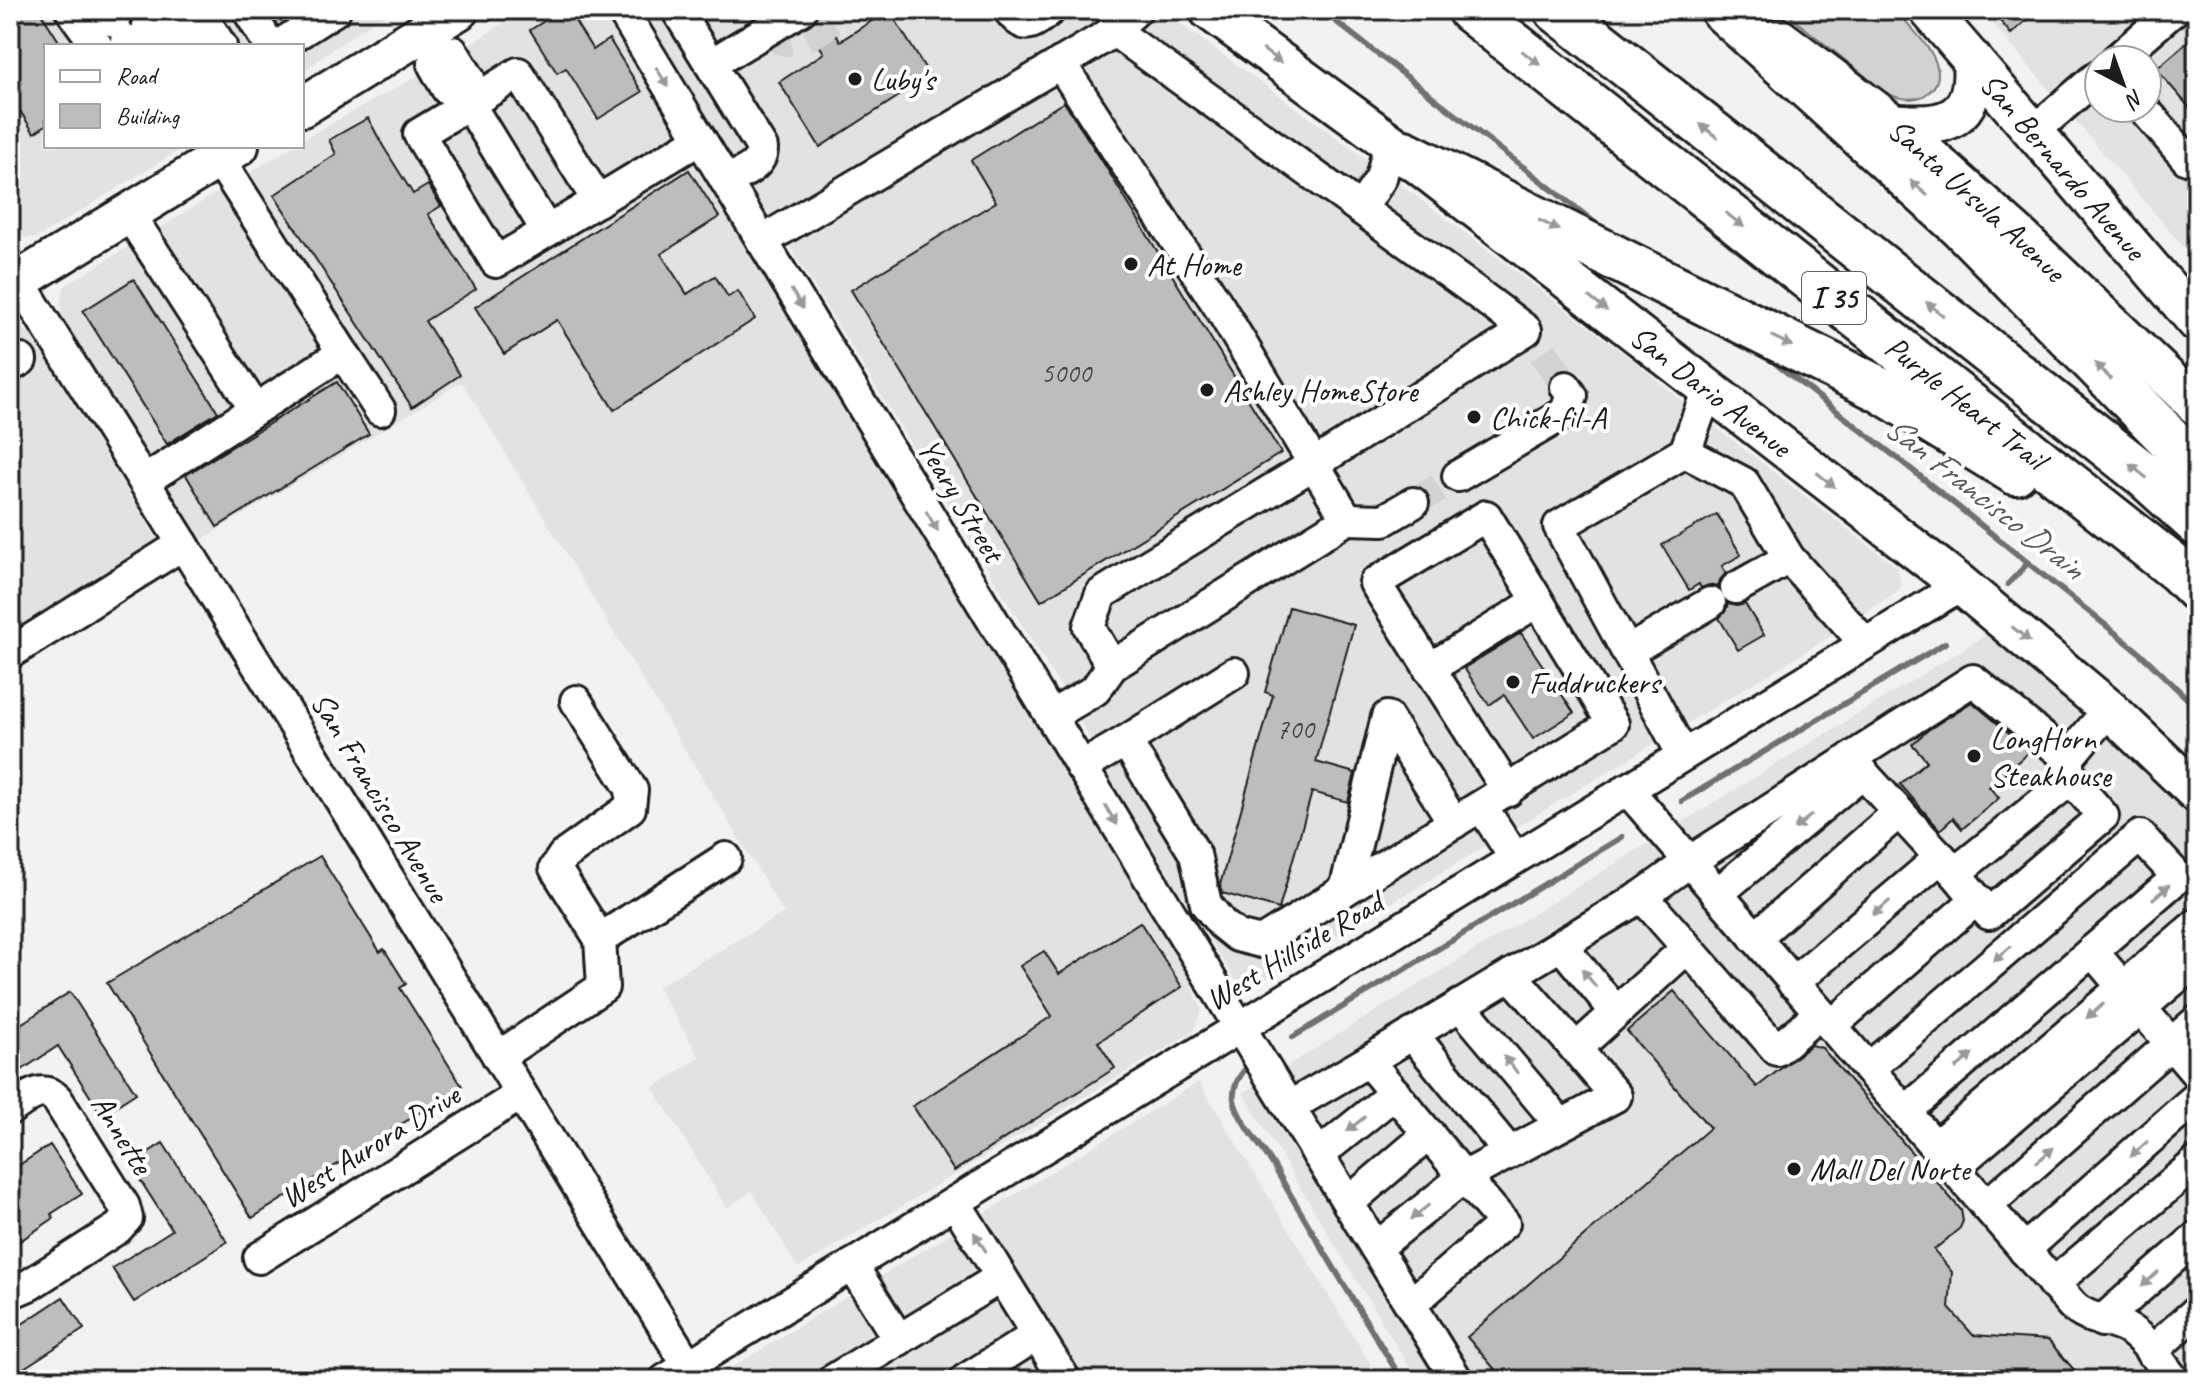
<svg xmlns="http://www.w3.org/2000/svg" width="2207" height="1390" viewBox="0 0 2207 1390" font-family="Caveat,sans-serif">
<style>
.built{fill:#e2e2e2;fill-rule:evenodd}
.green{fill:#d2d2d2;stroke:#777;stroke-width:2}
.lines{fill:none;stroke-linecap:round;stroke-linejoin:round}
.stream{stroke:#707070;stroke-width:6}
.building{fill:#bdbdbd;stroke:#1c1c1c;stroke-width:2}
.minor-tunnel{stroke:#d2d2d2;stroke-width:30;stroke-dasharray:30 15;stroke-linecap:butt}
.minor-casing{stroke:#1c1c1c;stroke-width:36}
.major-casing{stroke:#1c1c1c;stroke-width:44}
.highway-casing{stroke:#1c1c1c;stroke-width:50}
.minor{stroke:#fff;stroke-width:30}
.major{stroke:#fff;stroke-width:38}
.highway{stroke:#fff;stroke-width:44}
.oneway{fill:#999}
.poi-dot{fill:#1c1c1c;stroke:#fff;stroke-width:3}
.labels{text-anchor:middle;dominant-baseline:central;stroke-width:8;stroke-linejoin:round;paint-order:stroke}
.number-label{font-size:28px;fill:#444}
.shield{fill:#fff;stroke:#606060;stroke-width:2}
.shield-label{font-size:30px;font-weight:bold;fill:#1c1c1c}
.poi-label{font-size:32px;fill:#1c1c1c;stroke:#fff;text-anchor:start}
.street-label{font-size:32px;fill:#1c1c1c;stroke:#fff}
.water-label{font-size:34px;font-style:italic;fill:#5b5b5b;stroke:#fff}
</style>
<rect width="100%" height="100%" fill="#f2f2f2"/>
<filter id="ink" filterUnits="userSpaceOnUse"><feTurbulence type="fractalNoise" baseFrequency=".0125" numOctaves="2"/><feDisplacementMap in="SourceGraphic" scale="16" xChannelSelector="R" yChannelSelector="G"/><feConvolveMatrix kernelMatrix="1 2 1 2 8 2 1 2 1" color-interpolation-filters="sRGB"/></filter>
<g filter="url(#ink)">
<g class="built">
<path d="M10 10H392L357 32 302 72V46H46V146H186L37 238H25L10 219Z"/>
<path d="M526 10H601L730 219 1185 969 1202 1010 1193 1032 798 1268 752 1191 727 1208 653 1088 700 1057 657 987 784 913 462 382 199 541 58 315 63 312 60 305 64 287 69 283 293 146H302V141L312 134 414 78Z"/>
<path d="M634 10H1161L1372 163 1633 360 1683 402 1898 568 1901 586 1899 590 1831 636 1258 984 1252 986 1238 983 1234 978 1112 784 1106 768 1066 696 786 241 762 218Z"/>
<path d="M1981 10H2197V263L2056 98ZM2099 60H2147V108H2099Z"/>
<path d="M10 327 28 330 158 541 10 632Z"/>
<path d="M1991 632 2065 693 2197 816V1380H1417L1243 1093Z"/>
<path d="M1199 1082 1380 1380H711Z"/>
</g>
<path class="green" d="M1782 10H1895C1913 30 1961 72 1925 95 1916 101 1898 99 1889 94 1877 88 1866 76 1855 68 1830 48 1806 29 1782 10Z"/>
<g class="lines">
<g class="stream">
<path d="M1321 10 1603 229"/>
<path d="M1766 356 1906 465 2139 652 2197 708"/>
<path d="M2008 584 2028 563"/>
<path d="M1682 801 1945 643"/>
<path d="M1293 1037 1622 837"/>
<path d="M1247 1067C1239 1076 1232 1087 1234 1100 1238 1120 1261 1145 1272 1163 1314 1236 1358 1308 1402 1380"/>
</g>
</g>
<g class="building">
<path d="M25 10H39L62 46H46V125L34 133 10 95V20Z"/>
<path d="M562 10H568L593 50 609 39 642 92 598 119 566 68 557 73 530 30Z"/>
<path d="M889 10 930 76 820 147 779 82 824 53 808 27 816 19 819 12 821 11 840 41Z"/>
<path d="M1991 10H2038L2011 34Z"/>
<path d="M2197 34V116L2156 69Z"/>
<path d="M1064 102 1104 164 1281 453 1041 601 851 290 996 202 971 160Z"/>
<path d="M368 118 383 146 413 194 428 185 441 206 428 214 476 289 425 321 460 375 412 407 274 195 336 154 329 140Z"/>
<path d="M689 170 719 217 661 254 687 294 715 276 728 297 738 291 755 319 614 410 557 320 504 354 475 307Z"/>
<path d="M134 279 218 412 167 444 83 311Z"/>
<path d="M337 382 369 434 217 527 186 475Z"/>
<path d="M1717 514 1741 555 1722 566 1726 573 1720 580 1718 587 1709 585 1701 588 1699 584 1689 590 1662 545Z"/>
<path d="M1728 604 1737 606 1745 604 1764 635 1738 650 1719 618 1725 612Z"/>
<path d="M1289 607 1354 625 1316 762 1355 773 1348 802 1312 792 1279 909 1222 893 1220 885 1273 695 1265 692Z"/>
<path d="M1521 633 1574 713 1533 739 1504 695 1489 705 1464 668Z"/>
<path d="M1972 702 2030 751 1989 787 1999 798 1962 829 1953 818 1940 830 1900 784 1927 761 1912 744 1928 730Z"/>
<path d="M320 856 380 952 384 949 406 984 400 988 462 1086 252 1218 107 983Z"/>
<path d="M1140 922 1182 987 1098 1042 1115 1068 954 1171 913 1106 1052 1016 1020 966 1044 951 1059 974Z"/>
<path d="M1674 991 1757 1087 1811 1045 1822 1048 1961 1210 1963 1221 1960 1228 1934 1250 1952 1272 1949 1308 1973 1335 2048 1340 2083 1380H1504L1467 1337 1710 1128 1627 1031Z"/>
<path d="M70 992 136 1093 102 1115 58 1046 10 1078V1031Z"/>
<path d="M163 1143 227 1242 134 1302 112 1268 172 1230 130 1164Z"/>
<path d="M50 1145 82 1194 51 1214 54 1218 17 1243 10 1232V1171Z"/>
<path d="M63 1297 84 1329 10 1377V1332Z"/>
</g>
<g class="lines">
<g class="minor-tunnel">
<path d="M763 32C771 35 780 40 788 41 808 42 829 23 843 10"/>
<path d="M1543 352 1566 387"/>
<path d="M1413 503 1458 476"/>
</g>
<defs>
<g id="minor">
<path d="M71 10 97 46"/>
<path d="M106 10 114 21"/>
<path d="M198 10 221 46"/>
<path d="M248 10 270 46"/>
<path d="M622 10 1239 1026 1457 1380"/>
<path d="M677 10 762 148C762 167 741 173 726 181"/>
<path d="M1009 10C1025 32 1032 24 1050 10"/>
<path d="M169 14 190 46"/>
<path d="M148 26 161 46"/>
<path d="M126 40 130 46"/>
<path d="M278 46 335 10"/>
<path d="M439 50 453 52 469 78 462 90"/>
<path d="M439 50 433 64 447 89 462 90"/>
<path d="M2116 60 2174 10"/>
<path d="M711 64 801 10"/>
<path d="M462 90 469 104 419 134 496 262 700 139"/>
<path d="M2143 108 2187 159"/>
<path d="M2034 131 2099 75"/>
<path d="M219 159 343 353"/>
<path d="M1361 209 1381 178 1390 143"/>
<path d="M129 214 255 409"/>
<path d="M547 231 469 104 518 73 598 201"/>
<path d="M762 241 1108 35 1136 10"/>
<path d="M10 267 183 544 697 1380"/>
<path d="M10 366 21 360"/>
<path d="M1685 452 1744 483 1789 558 1865 643"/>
<path d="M1458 476 1565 413 1572 396 1566 387"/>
<path d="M144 481 343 353 380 410"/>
<path d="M1347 519 1384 520 1413 503"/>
<path d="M1736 588 1789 558"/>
<path d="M1627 652 1710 603"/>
<path d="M10 653 183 544"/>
<path d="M1112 666 1089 627 1101 594 1314 464 1526 330 1473 290 1113 30"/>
<path d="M1429 669 1538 601"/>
<path d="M1051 716 1095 690 1112 666 1347 519 1220 308 1060 63"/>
<path d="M1126 741 1234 673"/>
<path d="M1683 755 1559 526 1685 452 1708 389"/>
<path d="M1850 759 1955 873 2071 779 2068 758"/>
<path d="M1081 767 1126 741 1195 854 1206 904 1222 924 1237 936 1261 942 1613 724 1486 516 1375 583 1508 791"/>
<path d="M1627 789 2072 1305C2088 1322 2112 1318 2131 1331 2147 1341 2162 1365 2174 1380"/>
<path d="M1482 807 1515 858"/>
<path d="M1955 873 1989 914 2103 816 2071 779"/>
<path d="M1345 890 1387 717 1454 823"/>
<path d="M1717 894 1863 772"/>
<path d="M1755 938 1899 812"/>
<path d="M600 939 726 858"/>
<path d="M1561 945 1616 1012"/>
<path d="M2092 951 2197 1074"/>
<path d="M1511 975 1576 1049"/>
<path d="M1793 983 1941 857"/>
<path d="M1460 1005 1561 1125"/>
<path d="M1820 1013 1777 1050 1642 896 1689 862 1973 680 2068 758 2109 709"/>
<path d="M1831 1026 1977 899"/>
<path d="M1412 1034 1509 1152"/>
<path d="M498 1057 603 987 600 939 555 868 563 856 630 808 632 790 576 701"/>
<path d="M1368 1061 1642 896"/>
<path d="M1868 1069 2140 836 2178 877 1905 1112"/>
<path d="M1289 1107 1368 1061 1464 1177 1616 1096 1576 1049 1687 948"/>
<path d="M10 1109C26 1099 41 1083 57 1099L124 1206 127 1218 118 1228 29 1285 15 1291 10 1288"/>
<path d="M1935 1147 2197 924"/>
<path d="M1318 1155 1395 1093"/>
<path d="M1953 1168 2197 960"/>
<path d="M955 1202 1065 1380"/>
<path d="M1348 1203 1429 1134"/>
<path d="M1986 1206 2197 1021"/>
<path d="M1376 1248 1464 1177 1504 1223 1411 1304"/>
<path d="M2024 1250 2197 1097"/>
<path d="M259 1258 520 1095"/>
<path d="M852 1265 899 1340"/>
<path d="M2053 1284 2197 1162"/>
<path d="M2102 1321 2197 1237"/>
<path d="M2151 1352 2197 1311"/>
<path d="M665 1380 1961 585"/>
<path d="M833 1380 1001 1277"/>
<path d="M965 1380 1037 1335"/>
</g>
<g id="major">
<path id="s1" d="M1209 10 1404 153 1961 585 2109 709 2197 793"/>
<path id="s2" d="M1929 10 2197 322"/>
<path id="s3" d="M1779 38 1892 123 2021 238 2197 406"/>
<path d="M302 107 459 10"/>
<path d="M1892 123C1946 129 1977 121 1972 59"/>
<path d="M10 286 239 146"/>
</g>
<g id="highway">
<path id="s4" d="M1470 10 2179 571 2197 589"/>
<path d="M1557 10 2143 474 2197 523"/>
<path d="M1723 10 1962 227 2197 467"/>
<path d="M1404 153 1879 389 2015 472"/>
</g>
</defs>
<use href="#minor" class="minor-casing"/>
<use href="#major" class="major-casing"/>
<use href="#highway" class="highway-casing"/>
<use href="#minor" class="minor"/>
<use href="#major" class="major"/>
<use href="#highway" class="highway"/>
</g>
<defs><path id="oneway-solid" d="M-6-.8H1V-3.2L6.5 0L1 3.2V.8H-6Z" transform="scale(2)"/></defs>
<g class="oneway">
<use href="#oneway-solid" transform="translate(1272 56) rotate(36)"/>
<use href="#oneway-solid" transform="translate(1531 58) rotate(38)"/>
<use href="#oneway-solid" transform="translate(662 77) rotate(59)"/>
<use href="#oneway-solid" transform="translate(1709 131) rotate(-142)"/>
<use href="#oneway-solid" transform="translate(1919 188) rotate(-138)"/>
<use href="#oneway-solid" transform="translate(1735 220) rotate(38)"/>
<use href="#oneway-solid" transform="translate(1549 225) rotate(26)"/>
<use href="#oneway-solid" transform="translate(797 299) rotate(59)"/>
<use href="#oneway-solid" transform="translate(1598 304) rotate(38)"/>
<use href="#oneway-solid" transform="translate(1935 309) rotate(-142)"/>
<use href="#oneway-solid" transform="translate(1782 341) rotate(26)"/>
<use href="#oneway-solid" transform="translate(2103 371) rotate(-134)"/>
<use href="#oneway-solid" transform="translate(2138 471) rotate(-141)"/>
<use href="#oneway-solid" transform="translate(1826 480) rotate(38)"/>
<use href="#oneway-solid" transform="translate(932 521) rotate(59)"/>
<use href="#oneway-solid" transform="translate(2021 634) rotate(39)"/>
<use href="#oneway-solid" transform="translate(1111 815) rotate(59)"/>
<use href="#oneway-solid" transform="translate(1803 822) rotate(140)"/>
<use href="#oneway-solid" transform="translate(2161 892) rotate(-41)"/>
<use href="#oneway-solid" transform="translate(1881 908) rotate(140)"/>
<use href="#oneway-solid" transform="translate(2002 954) rotate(139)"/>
<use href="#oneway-solid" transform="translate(1589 978) rotate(-129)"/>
<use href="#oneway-solid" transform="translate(2095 1011) rotate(140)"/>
<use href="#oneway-solid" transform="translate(1964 1061) rotate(-41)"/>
<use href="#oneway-solid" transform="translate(1511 1065) rotate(-130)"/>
<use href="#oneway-solid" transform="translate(1356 1124) rotate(141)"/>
<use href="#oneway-solid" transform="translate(2139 1149) rotate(138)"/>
<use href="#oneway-solid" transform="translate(2045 1155) rotate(-41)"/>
<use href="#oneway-solid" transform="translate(1420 1212) rotate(141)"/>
<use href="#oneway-solid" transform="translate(980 1242) rotate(-122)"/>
<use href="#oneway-solid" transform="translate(2150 1279) rotate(138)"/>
</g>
</g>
<g class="poi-dot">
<circle cx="855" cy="79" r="8"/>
<circle cx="1131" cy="264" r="8"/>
<circle cx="1207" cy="390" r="8"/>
<circle cx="1474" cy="417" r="8"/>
<circle cx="1513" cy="682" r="8"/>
<circle cx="1974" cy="756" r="8"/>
<circle cx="1794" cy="1169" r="8"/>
</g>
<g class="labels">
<g class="number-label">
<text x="1066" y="372">5000</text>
<text x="1295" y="728">700</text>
</g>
<rect class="shield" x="1802" y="272" width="64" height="52" rx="6"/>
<g class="shield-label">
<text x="1834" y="298">I 35</text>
</g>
<g class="poi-label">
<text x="871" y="79">Luby's</text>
<text x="1147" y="264">At Home</text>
<text x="1223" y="390">Ashley HomeStore</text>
<text x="1490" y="417">Chick-fil-A</text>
<text x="1529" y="682">Fuddruckers</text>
<text x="1990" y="738">LongHorn<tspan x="1990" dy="37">Steakhouse</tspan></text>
<text x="1810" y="1169">Mall Del Norte</text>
</g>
<g class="street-label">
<text stroke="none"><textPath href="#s2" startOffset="206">San Bernardo Avenue</textPath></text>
<text stroke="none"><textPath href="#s3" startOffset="256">Santa Ursula Avenue</textPath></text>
<text stroke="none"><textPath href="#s1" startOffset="630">San Dario Avenue</textPath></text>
<text stroke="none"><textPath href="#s4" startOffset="632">Purple Heart Trail</textPath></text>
<text transform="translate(961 500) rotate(59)">Yeary Street</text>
<text transform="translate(380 797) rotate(59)">San Francisco Avenue</text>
<text transform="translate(1294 951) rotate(-31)">West Hillside Road</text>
<text transform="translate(122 1134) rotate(58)">Annette</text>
<text transform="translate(370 1146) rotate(-32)">West Aurora Drive</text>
</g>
<g class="water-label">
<text transform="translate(1985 497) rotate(38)">San Francisco Drain</text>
</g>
</g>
<rect width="2207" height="1390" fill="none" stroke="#fff" stroke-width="40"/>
<rect x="20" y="20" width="2167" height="1350" fill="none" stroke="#1c1c1c" stroke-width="3" filter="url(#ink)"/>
<rect x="44" y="44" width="260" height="104" fill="#ffffff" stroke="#a4a4a4" stroke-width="2"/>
<rect x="60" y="70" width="40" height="12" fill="#ffffff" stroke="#a4a4a4" stroke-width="2"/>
<text x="116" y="84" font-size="24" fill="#1c1c1c">Road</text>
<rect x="60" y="104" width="40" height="24" fill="#bdbdbd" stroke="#a4a4a4" stroke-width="2"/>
<text x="116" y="124" font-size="24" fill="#1c1c1c">Building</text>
<g transform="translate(2123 84) rotate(139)"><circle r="38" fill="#ffffff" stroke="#a4a4a4" stroke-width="2"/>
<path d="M0-6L14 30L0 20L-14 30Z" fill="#1c1c1c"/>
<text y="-12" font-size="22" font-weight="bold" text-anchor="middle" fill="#1c1c1c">N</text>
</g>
</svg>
